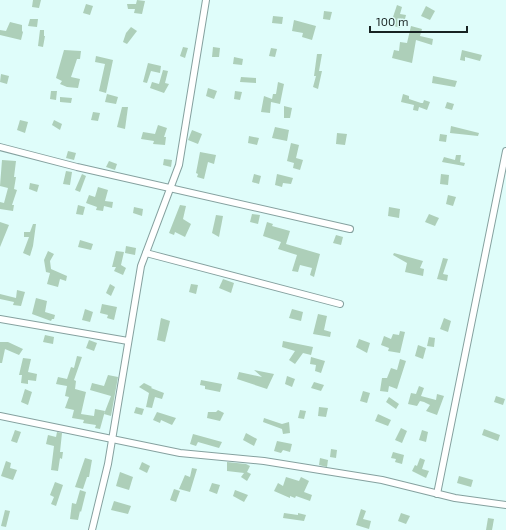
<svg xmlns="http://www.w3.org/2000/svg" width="506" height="530" viewBox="0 0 506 530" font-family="'Exo 2',sans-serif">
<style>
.building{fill:#adcfb9}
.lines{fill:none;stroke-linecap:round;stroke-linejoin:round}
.minor-casing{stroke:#85a19f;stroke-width:8}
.minor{stroke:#fff;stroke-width:6}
</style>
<rect width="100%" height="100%" fill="#dffdfa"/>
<g class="building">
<path d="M33 0H41L39 8 32 7Z"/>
<path d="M137 0 145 1 142 14 134 13 135 9H128L127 4H136Z"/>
<path d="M86 4 93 6 90 15 83 13Z"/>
<path d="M397 5 402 7 400 14 406 15 404 23 401 22 400 28 394 26 395 21 392 20Z"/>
<path d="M426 6 435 11 430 20 421 16Z"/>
<path d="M324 11 332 12 330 20 323 19Z"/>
<path d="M273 16 283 17 282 24 272 23Z"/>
<path d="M30 19H38L37 27 28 26Z"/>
<path d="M294 20 316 26 312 40 302 37 303 33 292 31Z"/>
<path d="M10 22 22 25V31L23 32 21 40 0 35V30L6 31Z"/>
<path d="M411 26 422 29 420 36 433 39 432 45 416 40 412 63 392 58 394 50 399 51 400 42 407 43Z"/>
<path d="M131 27 137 31 127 44 123 42 126 33Z"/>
<path d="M40 30H44V36H45L43 47 38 46Z"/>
<path d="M183 47 188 48 185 58 180 56Z"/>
<path d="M213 47 220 48 219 57H212Z"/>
<path d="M271 48 277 49 275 57 269 56Z"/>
<path d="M64 50 81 51 80 59H77L71 77 80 79 78 88 67 87 60 84 62 81 56 78Z"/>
<path d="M462 50 482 55 480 61 465 57V61L460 60Z"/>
<path d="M317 54H322L319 71H322L318 89 313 87 316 76H314Z"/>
<path d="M96 56 113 60 106 93 99 91 105 64 95 62Z"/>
<path d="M234 57 243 59 242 65 233 64Z"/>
<path d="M148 63 161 66 160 73 151 71 147 83 143 82Z"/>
<path d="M163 70 168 71 165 83 169 84 164 93 150 88 152 82 159 84Z"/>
<path d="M1 74 9 76 7 84 0 82Z"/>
<path d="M433 76 457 81 455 87 432 83Z"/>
<path d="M241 77 256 78V83L240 82Z"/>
<path d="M278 82 284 84 280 104 271 102 270 113 261 112 264 96 272 99 273 94H276Z"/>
<path d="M208 88 217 91 214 99 206 96Z"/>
<path d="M51 91H57L56 100 50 99Z"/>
<path d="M235 91 242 92 240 100 234 99Z"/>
<path d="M107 94 118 97 116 104 105 102Z"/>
<path d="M403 94 409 96V99L421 103H423L424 100 430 102 427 110 419 107 418 111 413 110 414 105 401 102Z"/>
<path d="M60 97 72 98 71 103 60 102Z"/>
<path d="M447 102 454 104 452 110 445 108Z"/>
<path d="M284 106 292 108 290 118H284Z"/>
<path d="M122 107H128L125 129 117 127Z"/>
<path d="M93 112 100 113 98 121 91 120Z"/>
<path d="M20 120 28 122 25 133 17 130Z"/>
<path d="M54 120 62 124 60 130 52 125Z"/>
<path d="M158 125 167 128 164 137H166L165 145 153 144 154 141 141 139 143 132 155 134Z"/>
<path d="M451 126 479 133 478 136 450 133Z"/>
<path d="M275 127 289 130 287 141 272 138Z"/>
<path d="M192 130 202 134 198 144 188 140Z"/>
<path d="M337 133 347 134 345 145 336 144Z"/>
<path d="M440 134 447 135 446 142 439 141Z"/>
<path d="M249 136 259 138 257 145 248 143Z"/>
<path d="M291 143 299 145 296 158 303 160 300 170 293 168 294 163 287 161Z"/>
<path d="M68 151 76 153 74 160 66 158Z"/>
<path d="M200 152 216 155 214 164 208 162 204 179 197 177 198 174 196 173Z"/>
<path d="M456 155H461L460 162 465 163 464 166 442 162 444 157 455 160Z"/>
<path d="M164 159 172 160 171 167 163 165Z"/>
<path d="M2 160 16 161 14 177H16L14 189 17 190 12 205H14L13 211 0 209V202L4 203 8 188 0 186Z"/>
<path d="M109 161 117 164 115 170 106 167Z"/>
<path d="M66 171 72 172 70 185 63 184Z"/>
<path d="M82 174 86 176 80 192 75 190Z"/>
<path d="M254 174 261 176 259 184 252 182Z"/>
<path d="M277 174 293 178 291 184 283 183 282 187 275 185Z"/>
<path d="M441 174 449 175 448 185 440 184Z"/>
<path d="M30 183 39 185 37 192 29 189Z"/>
<path d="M98 187 108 190 105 201 113 202 112 208 104 206 103 211 96 210 97 207 86 203 89 195 95 197Z"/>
<path d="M448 195 456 197 453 206 446 204Z"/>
<path d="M78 205 85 207 83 215 76 214Z"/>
<path d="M180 205 186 206 183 219 191 224 185 237 175 232 174 235 169 233Z"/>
<path d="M134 207 143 209 142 216 133 213Z"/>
<path d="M389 207 400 209 399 218 388 216Z"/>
<path d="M252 214 260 215 258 224 250 222Z"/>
<path d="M429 214 439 218 435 226 425 222Z"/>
<path d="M216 215 223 216 219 237 212 233Z"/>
<path d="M0 222 9 225 0 247Z"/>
<path d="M267 222 273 224 272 226 290 231 286 244 320 254 314 277 310 275 312 268 300 265 298 272 292 271 297 255 278 249 281 242 263 236Z"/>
<path d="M33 224H36L33 246 30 256 23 253 29 237H24V232H30Z"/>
<path d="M336 235 343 237 341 245 333 243Z"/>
<path d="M80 240 93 244 91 250 78 247Z"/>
<path d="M126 246 136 248 135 255 125 253Z"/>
<path d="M48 251 54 254 50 261 51 269 67 276 66 281 60 279 58 287 47 284 50 273 46 272 44 260Z"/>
<path d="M116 251 124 252 121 265 126 268 123 275 114 271 116 267H112Z"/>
<path d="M394 253 423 261 420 268 424 269 423 276 405 272 407 263 393 255Z"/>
<path d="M443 258 448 259 443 274 448 275 447 281 437 279Z"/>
<path d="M223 279 234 283 231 293 219 288Z"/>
<path d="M110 284 115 287 111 296 106 293Z"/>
<path d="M191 284 198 285 196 294 189 292Z"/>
<path d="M17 290 25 292 21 306 13 305 14 302 0 299V294L16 298Z"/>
<path d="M36 298 47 301 45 312 55 315 54 319H52L51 321 32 314Z"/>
<path d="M102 304 117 307 114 320 107 318 108 315 100 313Z"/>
<path d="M85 309 93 312 90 322 82 320Z"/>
<path d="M292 309 303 312 301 321 289 318Z"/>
<path d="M318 314 327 316 324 330 331 332 330 337 313 334Z"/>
<path d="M161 318 170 321 165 342 157 340Z"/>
<path d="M444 318 451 321 448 332 440 329Z"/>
<path d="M400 331 405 332 400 353 388 351 389 348 381 345 384 336 391 339 393 334 399 335Z"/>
<path d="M45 335 54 337 53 344 43 342Z"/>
<path d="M429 337 435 338 434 347 427 346Z"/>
<path d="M359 339 370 343 367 353 356 347Z"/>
<path d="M89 340 97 343 94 351 86 348Z"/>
<path d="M283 341 313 347 311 355 303 353 295 364 289 360 295 351 282 347Z"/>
<path d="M0 342H8L23 349 19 355 5 349 2 363H0Z"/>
<path d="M418 345 426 348 423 359 415 356Z"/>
<path d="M77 356 82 357 74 380 76 381 75 389 86 392 81 414 94 416 95 409 105 411 100 429 95 428 96 425 83 423 84 420 72 418 74 410 65 408 69 397 65 396 67 386 56 384 58 377 67 379 71 367 74 368Z"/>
<path d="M311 357 325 361 321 373 315 371 316 365 310 364Z"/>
<path d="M23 358 31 359 28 372 37 374 36 381 28 380V384L21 383 22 375H19Z"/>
<path d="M400 359 406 361 397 389 389 386 388 392 380 391 382 378H387L391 368 397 370Z"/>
<path d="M254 370 274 374 267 389 237 379 239 372 262 377Z"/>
<path d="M108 375 118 377 111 416 104 414 111 396 90 390 92 383 104 386Z"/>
<path d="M287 376 295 379 292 387 285 384Z"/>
<path d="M201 380 222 384 220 392 205 389V386L200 385Z"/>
<path d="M314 382 324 385 321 391 311 388Z"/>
<path d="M144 383 152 387 151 388 164 393 162 399 155 397 152 408 146 407 149 393 139 387Z"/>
<path d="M419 386 424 388 421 396 436 400 437 394 444 396 437 415 426 411 430 405 424 402 420 401 417 406 408 404 411 393 416 394Z"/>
<path d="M25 389 32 392 28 405 21 402Z"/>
<path d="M363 391 370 393 367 403 360 401Z"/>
<path d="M496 396 505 399 503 405 494 402Z"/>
<path d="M389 397 399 404 396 409 386 402Z"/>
<path d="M136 407 144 409 142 415 134 413Z"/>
<path d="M319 407 328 408 326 417 318 416Z"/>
<path d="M218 410 224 413 220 421 207 418 208 412H216Z"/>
<path d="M300 410 306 411 304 419 298 418Z"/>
<path d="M157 412 176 418 172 425 161 420 160 423 153 420Z"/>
<path d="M378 414 391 420 388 426 375 421Z"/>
<path d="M264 418 282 424 289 422 290 433 283 434 282 429 263 422Z"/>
<path d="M401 428 407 431 402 443 395 440Z"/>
<path d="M484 429 500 435 498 441 482 435Z"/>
<path d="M15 430 21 432 17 443 11 441Z"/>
<path d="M422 430 428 432 426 442 419 440Z"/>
<path d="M57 432 62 433 60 452H63L62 459 60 458 58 471 51 470 54 446 46 444 48 435 56 437Z"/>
<path d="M246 433 257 439 254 446 243 440Z"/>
<path d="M193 434 222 442 219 448 198 442 196 446 190 444Z"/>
<path d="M277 441 292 444 290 452 283 450 281 453 274 451Z"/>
<path d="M331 449 337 450 336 458 330 457Z"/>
<path d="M393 452 404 455 402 464 395 462 396 459 391 458Z"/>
<path d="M85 458 92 460 89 477H87L83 489 75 487Z"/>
<path d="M320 458 328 460 327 467 319 465Z"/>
<path d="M420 458 425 460 422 469 429 471 426 478 412 471 415 465 417 466Z"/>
<path d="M6 461 11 463 10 468 17 470 13 480 1 476Z"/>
<path d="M142 462 150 466 147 473 139 469Z"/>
<path d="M227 462 246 464 250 466 247 472 251 474 247 481 241 477 244 473 227 471Z"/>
<path d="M192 468 197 469 190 492 179 489 185 475 190 477Z"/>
<path d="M120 472 133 477 129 490 116 486Z"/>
<path d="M459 476 473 480 471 487 457 483Z"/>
<path d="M286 477 299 481 301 477 309 481 304 492 312 495 310 501 296 496 295 498 290 496V498L274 491 278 483 283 486Z"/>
<path d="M55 482 63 485 56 506 51 504 54 497 50 495Z"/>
<path d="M212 483 220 485 217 494 209 491Z"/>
<path d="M174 489 180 491 176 502 170 500Z"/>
<path d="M80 490 86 492 81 512 80 511 78 520 70 519 72 503 76 504Z"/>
<path d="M235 490 248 495 244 502 233 496Z"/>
<path d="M114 501 131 506 128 514 111 510Z"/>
<path d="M361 509 366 511 363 519 371 521 369 529 356 525Z"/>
<path d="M5 510 10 511 6 527 1 526Z"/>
<path d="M284 513 298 515V513L306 515 304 521 283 518Z"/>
<path d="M401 513 410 516 406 524 398 521Z"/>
<path d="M488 518 494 519 492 530H486Z"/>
</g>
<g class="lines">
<defs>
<g id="minor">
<path d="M0 147 77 167 350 229"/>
<path d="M146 253 340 304"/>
<path d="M0 319 128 341"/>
<path d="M0 416 180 453 264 461 382 480 455 498 506 505"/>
<path d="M437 494 506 151"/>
<path d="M92 530 108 464 141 266 179 165 206 0"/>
</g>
</defs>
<use href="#minor" class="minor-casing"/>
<use href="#minor" class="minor"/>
</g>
<path d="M370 26v6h97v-6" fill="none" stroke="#182322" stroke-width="2"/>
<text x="376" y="26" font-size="12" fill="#182322" stroke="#dffdfa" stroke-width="3" paint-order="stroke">100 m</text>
</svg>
